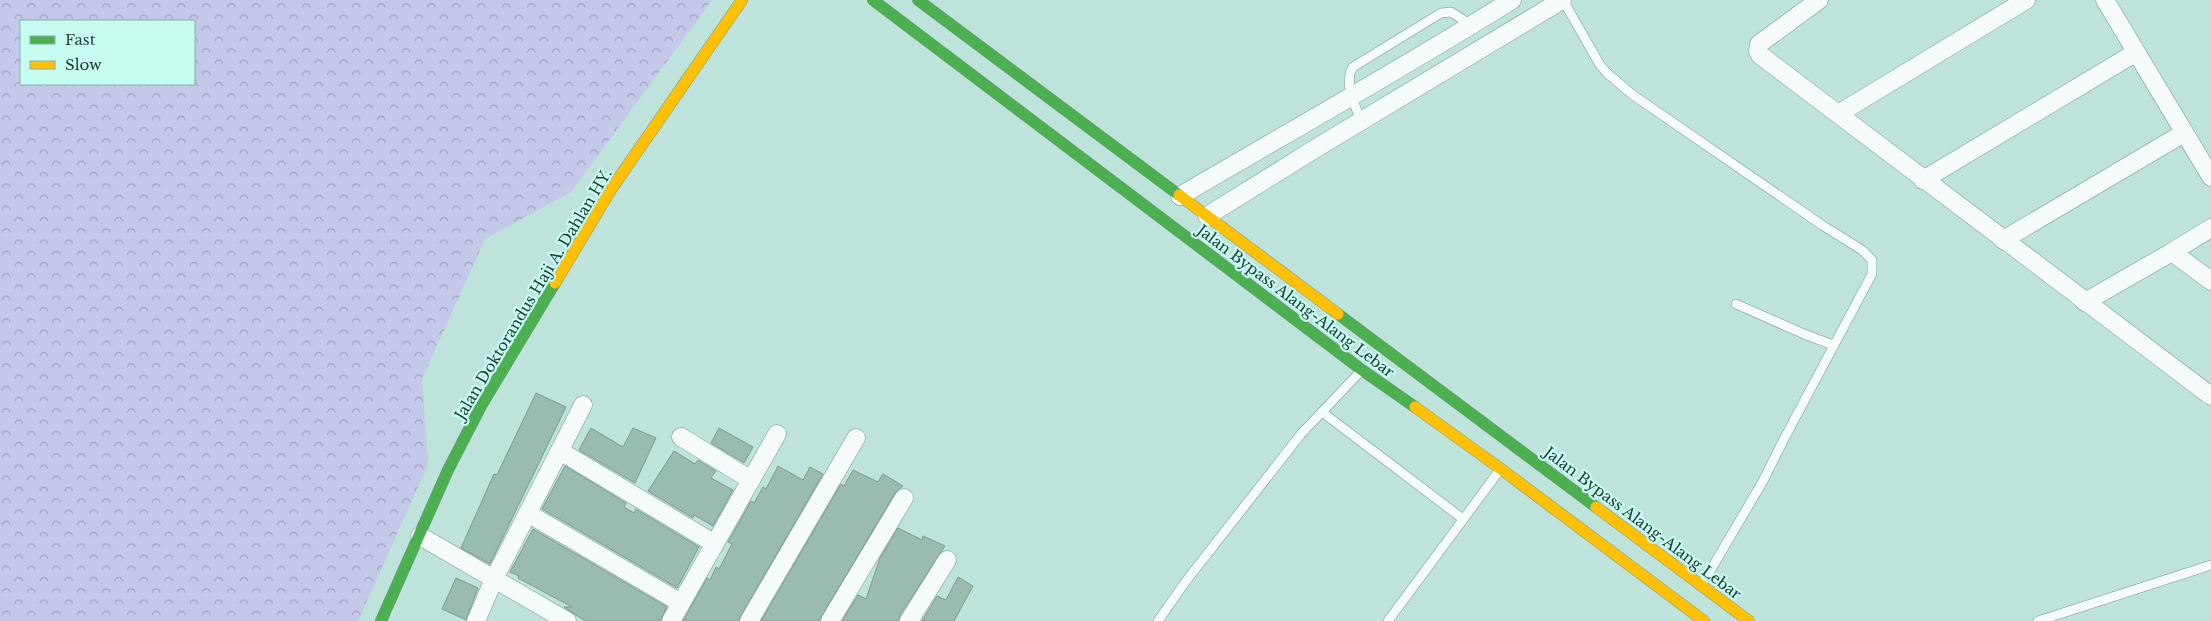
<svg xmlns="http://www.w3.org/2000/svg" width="2211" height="621" viewBox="0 0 2211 621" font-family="'Libre Baskerville',serif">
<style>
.forest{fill:url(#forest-crowns);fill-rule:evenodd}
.building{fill:#9abbb0;stroke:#7f9a91}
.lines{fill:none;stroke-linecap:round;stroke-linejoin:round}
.lane-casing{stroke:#799791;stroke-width:10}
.street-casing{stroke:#799791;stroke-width:19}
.fast-casing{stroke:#799791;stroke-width:12}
.slow-casing{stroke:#799791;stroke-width:12}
.lane{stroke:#f5fbfa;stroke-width:9}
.street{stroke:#f5fbfa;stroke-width:18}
.fast{stroke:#4caf50;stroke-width:11}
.slow{stroke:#ffc107;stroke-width:11}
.labels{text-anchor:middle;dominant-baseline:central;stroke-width:4.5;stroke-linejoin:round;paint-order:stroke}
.street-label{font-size:15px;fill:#213d38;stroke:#c7fcf1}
</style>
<defs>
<pattern id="forest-crowns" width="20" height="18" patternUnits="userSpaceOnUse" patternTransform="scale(1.25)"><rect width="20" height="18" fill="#c4c8e9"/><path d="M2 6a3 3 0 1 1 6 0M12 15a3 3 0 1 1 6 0" fill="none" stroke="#9fa4be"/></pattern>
</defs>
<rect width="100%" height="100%" fill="#bde3db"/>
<path class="forest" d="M0 0H712L571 192 485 239 422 379 428 465 358 621H0ZM21 21H194V84H21Z"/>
<g class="building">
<path d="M536 393 566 407 490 564 461 548 494 474 497 475Z"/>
<path d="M591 428 623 447 633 428 656 438 635 483 579 450Z"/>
<path d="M719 428 753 447 744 463 711 443Z"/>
<path d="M674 451 695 464 698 460 716 471 711 478 733 490 713 526 694 515 693 518 648 491Z"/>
<path d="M565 466 626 503 624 507 634 513 636 509 699 547 677 588 542 509Z"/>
<path d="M778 466 803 480 810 467 823 474 738 621H683L707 578 710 580 716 567 719 569 732 544 728 542 751 501 754 503 763 487 766 489Z"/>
<path d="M853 470 878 482 883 474 903 486 895 493 819 621H761L841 484 844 486Z"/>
<path d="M898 528 922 540 923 536 945 546 900 615 898 621H842L858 595 866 599 880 558Z"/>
<path d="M533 529 667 607 660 621H585L564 607H572L518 578 519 576 510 572Z"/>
<path d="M958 577 973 586 954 621H922L937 596 946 600Z"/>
<path d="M456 578 478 588 466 620 442 609Z"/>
</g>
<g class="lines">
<defs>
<g id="lane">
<path d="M1563 0 1600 65 1608 74 1633 95 1822 225 1862 250 1872 260V274L1784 439 1763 481 1703 583"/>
<path d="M1362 122C1355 107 1343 82 1353 67L1441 13 1451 12 1471 25"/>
<path d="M1736 304 1804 334 1833 345"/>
<path d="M1322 412 1463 519"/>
<path d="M1158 621 1186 581 1301 434 1360 372"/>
<path d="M1388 621 1499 471"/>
<path d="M2038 621 2211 565"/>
</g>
<g id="street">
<path d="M1819 0 1759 44 1758 51 1760 55 1838 114"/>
<path d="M2026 0 1838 114 2211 396"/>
<path d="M2105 0 2211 177"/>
<path d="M1923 180 2135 53"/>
<path d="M1180 196C1291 131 1403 68 1512 0"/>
<path d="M1207 216 1313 150 1562 0"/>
<path d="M2003 240 2184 133"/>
<path d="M2172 252 2211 228"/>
<path d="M2085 302 2172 252 2211 281"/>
<path d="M681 437 751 480"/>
<path d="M560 451 715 544"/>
<path d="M529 514 681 603"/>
<path d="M420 536 567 621"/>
<path d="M476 621 494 579 583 405"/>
<path d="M671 621 777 434"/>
<path d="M749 621 856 438"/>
<path d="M830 621 904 498"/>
<path d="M909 621 947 560"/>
</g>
<g id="fast">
<path d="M873 0 1362 370 1415 407"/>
<path d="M918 0 1179 195"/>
<path d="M1338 314 1596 507"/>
<path d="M381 621 448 470 481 406 555 283"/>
</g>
<g id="slow">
<path d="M1179 195 1338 314"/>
<path d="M555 283 612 188 742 0"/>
<path d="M1415 407 1501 469 1704 621"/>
<path d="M1596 507 1749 621"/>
</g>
</defs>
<use href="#lane" class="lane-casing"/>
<use href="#street" class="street-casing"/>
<use href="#fast" class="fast-casing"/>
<use href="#slow" class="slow-casing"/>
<use href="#lane" class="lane"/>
<use href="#street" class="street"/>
<use href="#fast" class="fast"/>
<use href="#slow" class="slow"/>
</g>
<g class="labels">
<g class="street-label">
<text transform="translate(533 294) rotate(-59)">Jalan Doktorandus Haji A. Dahlan HY.</text>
<text transform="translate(1296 301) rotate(37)">Jalan Bypass Alang-Alang Lebar</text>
<text transform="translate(1643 523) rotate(37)">Jalan Bypass Alang-Alang Lebar</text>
</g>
</g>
<rect x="20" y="20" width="175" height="65" fill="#c7fcf1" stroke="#85b0a7"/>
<rect x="30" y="36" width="25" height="8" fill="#4caf50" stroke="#85b0a7"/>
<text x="65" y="45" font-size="15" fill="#213d38">Fast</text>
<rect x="30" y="61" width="25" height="8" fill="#ffc107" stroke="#85b0a7"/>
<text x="65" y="70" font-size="15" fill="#213d38">Slow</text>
</svg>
